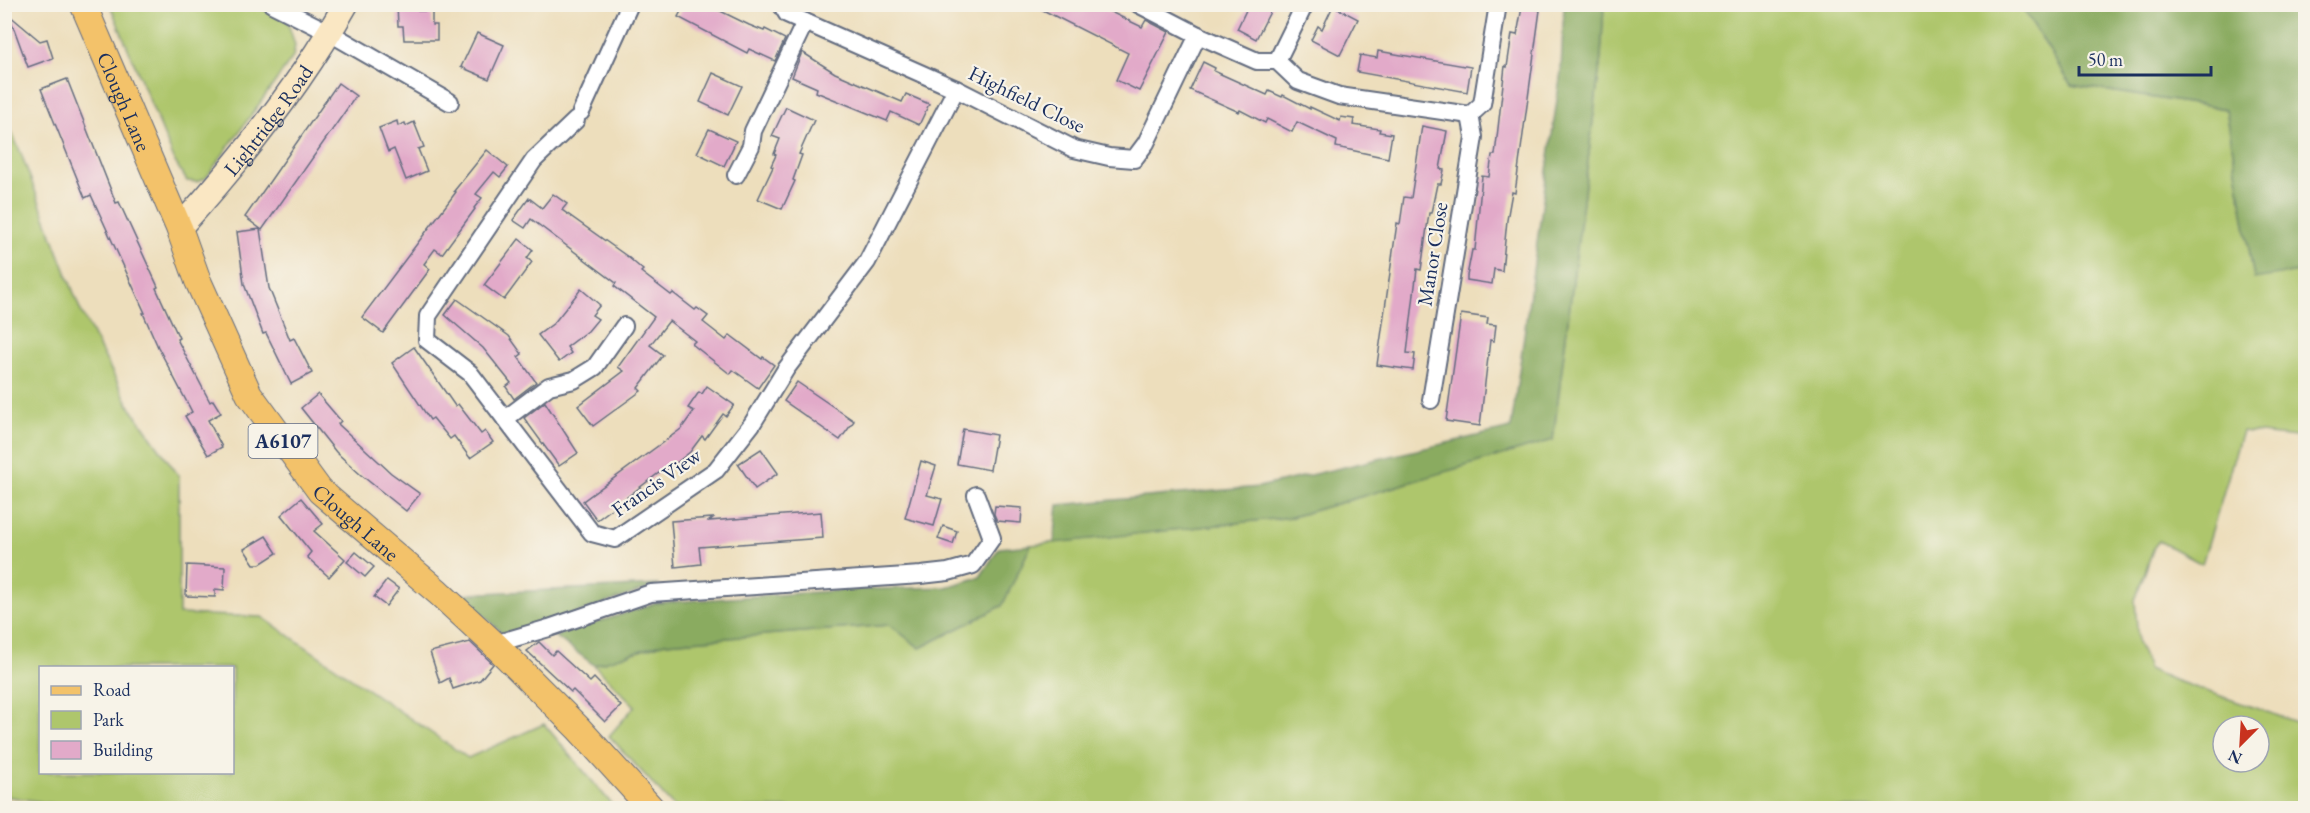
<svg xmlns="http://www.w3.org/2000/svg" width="2310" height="813" viewBox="0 0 2310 813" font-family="'EB Garamond',serif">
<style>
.green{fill:#aec66c;stroke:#647a65;stroke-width:1.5;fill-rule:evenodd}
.forest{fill:#8aab60;stroke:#526d5f;stroke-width:1.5}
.building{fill:#e2aac9}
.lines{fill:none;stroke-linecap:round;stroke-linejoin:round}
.street-casing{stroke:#646c7f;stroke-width:20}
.secondary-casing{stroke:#646c7f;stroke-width:27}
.primary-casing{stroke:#646c7f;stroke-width:28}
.street{stroke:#fff;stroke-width:16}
.secondary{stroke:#fae7c3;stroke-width:24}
.primary{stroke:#f3c26a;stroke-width:26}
.labels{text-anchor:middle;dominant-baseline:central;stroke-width:4.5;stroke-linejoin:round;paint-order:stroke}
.shield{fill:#f7f3e8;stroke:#5d6a87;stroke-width:1.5}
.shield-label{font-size:20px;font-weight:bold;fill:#1b2f5e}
.street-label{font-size:21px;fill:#1b2f5e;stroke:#f7f3e8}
</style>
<rect width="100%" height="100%" fill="#f7f3e8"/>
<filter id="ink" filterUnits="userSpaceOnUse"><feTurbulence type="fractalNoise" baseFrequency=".0167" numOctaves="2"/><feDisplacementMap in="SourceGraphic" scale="12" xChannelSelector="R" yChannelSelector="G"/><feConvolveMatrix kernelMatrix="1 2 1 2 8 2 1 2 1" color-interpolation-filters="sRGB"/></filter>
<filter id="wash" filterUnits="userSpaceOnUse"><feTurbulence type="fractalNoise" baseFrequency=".008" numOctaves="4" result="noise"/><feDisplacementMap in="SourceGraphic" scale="24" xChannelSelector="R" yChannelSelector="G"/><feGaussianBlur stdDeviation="1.35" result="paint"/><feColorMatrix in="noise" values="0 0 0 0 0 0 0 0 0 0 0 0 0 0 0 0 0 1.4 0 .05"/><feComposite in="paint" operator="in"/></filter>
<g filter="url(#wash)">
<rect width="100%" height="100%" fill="#eddebc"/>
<g class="green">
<path d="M110 5H253L287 20 295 45 293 57 206 178 197 182 187 181 175 162Z"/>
<path d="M1604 5H2021L2071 85 2226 109 2254 278 2305 271V438L2242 431 2202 564 2159 541 2154 547 2135 600 2138 642 2148 669 2171 679 2305 725V808H675L609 736 635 706 594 665 665 643 890 625 920 648 1002 606 1031 545 1292 517 1553 440 1601 57ZM2223 726H2259V762H2223Z"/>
<path d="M4 116 20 151 80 309 130 407 179 476V614L262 617 468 758 544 724 615 808H80L5 796ZM40 668H232V772H40Z"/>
</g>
<g class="forest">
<path d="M1564 5H1604L1601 57 1553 440 1292 517 1054 543 1058 505 1259 487 1511 428 1561 71Z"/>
<path d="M2021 5H2305V271L2254 279 2226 109 2071 85Z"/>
<path d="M1031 545 1002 606 920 648 890 625 665 643 594 665 555 636 656 603 846 590 946 587 980 577 999 548Z"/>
<path d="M659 585 506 637 462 594Z"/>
</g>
<g id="blocks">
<g class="building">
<path d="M397 4H418V11H432V25H437V40H404L403 26H398Z"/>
<path d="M685 4H706L749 25 764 31 765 29 785 39 775 61 749 49 747 53 678 17Z"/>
<path d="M1031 4H1094L1142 27 1146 20 1169 32 1139 91 1116 80 1128 53Z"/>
<path d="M1249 4H1274L1256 39 1237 29Z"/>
<path d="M1333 6 1358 19 1340 55 1311 40 1318 26 1322 29Z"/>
<path d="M1522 7 1540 10 1515 193 1512 192 1507 220 1502 271 1494 269 1492 284 1467 280V276L1472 250H1475L1482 176 1489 177 1492 155H1495L1505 66 1507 67 1512 34 1517 35Z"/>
<path d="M9 15 40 41 47 39 53 58 28 67Z"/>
<path d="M477 33 504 45 489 79 461 67Z"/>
<path d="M1378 51 1471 67 1467 92 1357 72 1360 55 1377 58Z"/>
<path d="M802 52 835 73 902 102 906 94 929 104 919 125 891 112 887 121 816 92 817 88 792 77Z"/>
<path d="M1203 62 1215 68 1214 71 1267 95 1269 91 1282 97 1283 95 1310 109V107L1340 121 1341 117 1354 119 1353 125 1380 129 1379 132 1392 134 1388 158 1336 147 1337 141 1297 122 1292 132 1267 119 1265 123 1240 110 1239 112 1190 90Z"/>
<path d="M713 73 742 86 728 115 700 102Z"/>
<path d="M67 79 116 203 119 202 158 287 156 288 179 338 177 339 210 402 213 400 221 413 208 420 222 447 208 455 185 416 192 412 158 347 143 313H145L91 195 85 198 41 89Z"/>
<path d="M338 83 356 96 262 230 245 217Z"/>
<path d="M786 107 814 120 799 154 802 155 793 180 795 181 782 209 758 199 773 167 771 166 776 155 774 154 780 139 772 136Z"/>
<path d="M397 121 398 126 405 123 406 126 414 122 424 147 418 149 427 171 406 180 394 149 388 152 379 128Z"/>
<path d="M1422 126 1447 131 1440 169 1444 170 1441 184H1437L1431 213H1429L1421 270 1417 269 1407 353 1415 354 1413 370 1377 365 1397 223 1400 224 1404 197 1411 198Z"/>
<path d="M709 129 736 141 724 166 697 153Z"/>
<path d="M487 150 508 167 500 177 494 172 476 194 482 198 474 208 475 209 442 254 435 249 424 264 430 269 383 333 362 317 456 192 454 191Z"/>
<path d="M553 194 567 204 562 210 628 257 643 270 641 272 671 295 673 293 695 310 697 308 708 316 703 322 726 340 730 335 762 359 763 357 774 365 758 388 733 370 730 374 692 344 695 341 669 321 650 345 663 355 638 388 641 391 593 426 578 406 624 371 618 367 654 317 614 286 616 283 531 219 525 228 513 220 529 198 542 208Z"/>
<path d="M260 229 269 288 290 340 294 338 312 373 291 384 266 333 263 334 244 284 237 232Z"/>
<path d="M519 239 533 250 527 258 532 262 504 300 484 285Z"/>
<path d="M581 289 600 305 592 315 598 319 588 331 567 347 571 353 559 362 538 335 554 323Z"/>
<path d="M457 299 509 336 522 354 518 357 536 382 514 399 506 387 511 383 483 348 445 315Z"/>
<path d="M1461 314 1488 318 1487 324 1496 325 1494 341 1490 340 1480 426 1446 421Z"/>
<path d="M414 347 455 406 458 404 481 434 485 431 493 442 470 458 454 436 450 439 433 418 430 420 392 363Z"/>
<path d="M797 382 854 421 840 440 784 401Z"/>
<path d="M707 386 734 405 726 416 723 414 705 439 702 436 690 452 666 471 664 469 597 520 583 501 681 429 694 411 688 408 699 392 702 394Z"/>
<path d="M318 394 341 421 338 424 391 473 420 494 406 511 361 475 336 452 301 408Z"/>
<path d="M545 402 578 453 559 466 524 418Z"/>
<path d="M963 429 996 435 990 470 957 464Z"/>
<path d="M761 449 778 473 755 489 738 464Z"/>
<path d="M921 461 936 466 927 495 942 499 934 526 905 518Z"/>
<path d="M301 498 323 524 314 531 345 559 329 577 307 557 311 552 281 515Z"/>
<path d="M995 506 1022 508 1021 523 997 521 994 514Z"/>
<path d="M821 512 823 538 699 547 701 564 675 567 671 521 713 518 709 521Z"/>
<path d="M943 526 957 531 953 544 938 539Z"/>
<path d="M266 536 277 553 260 564H254L244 549Z"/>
<path d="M356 552 374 567 365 577 347 562Z"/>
<path d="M187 565 225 567 224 590 215 589V597L186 596Z"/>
<path d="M387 580 399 589 386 606 374 597Z"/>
<path d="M470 642 493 664 480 680 453 689 449 678 440 683 430 652Z"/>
<path d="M539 642 552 655 556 651 590 682 594 678 621 706 605 722 573 690 571 692 527 651Z"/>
</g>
</g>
</g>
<g filter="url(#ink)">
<use href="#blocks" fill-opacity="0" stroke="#646c7f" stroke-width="1.5"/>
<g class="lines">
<defs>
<g id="street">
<path d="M272 4 330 33 450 102"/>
<path d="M781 4 787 14 956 89 1074 149 1109 157 1134 159 1146 143 1198 35 1257 61H1277L1305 4"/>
<path d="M1138 4 1198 35"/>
<path d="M1277 61 1298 81 1339 96 1470 115 1482 104 1498 4"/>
<path d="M581 112 630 4"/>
<path d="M576 120 534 160 428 316 427 340 470 373 592 533 615 539 716 470 752 424 786 369 867 262 956 89"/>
<path d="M736 175 751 146 753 131 805 22"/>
<path d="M1431 400 1474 137 1470 115"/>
<path d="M505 419 549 386 574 380 595 367 624 326"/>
<path d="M494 644 549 628 651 593 921 575 948 572 973 565 992 538 976 495"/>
</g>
<g id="secondary">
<path id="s1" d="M179 228C242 159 300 85 346 4"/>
</g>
<g id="primary">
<path id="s2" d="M83 4 179 228 198 281 249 394 320 491 438 592 494 644 578 728 651 808"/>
</g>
</defs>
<use href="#street" class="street-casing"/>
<use href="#secondary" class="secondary-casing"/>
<use href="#primary" class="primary-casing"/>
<use href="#street" class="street"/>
<use href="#secondary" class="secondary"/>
<use href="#primary" class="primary"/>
</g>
</g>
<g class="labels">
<rect class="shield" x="248.5" y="424" width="69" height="34" rx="4.5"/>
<g class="shield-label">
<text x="283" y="441">A6107</text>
</g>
<g class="street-label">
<text transform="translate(1027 99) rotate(26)">Highfield Close</text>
<text stroke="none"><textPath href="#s2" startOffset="106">Clough Lane</textPath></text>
<text stroke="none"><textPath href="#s1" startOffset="140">Lightridge Road</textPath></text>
<text transform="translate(1432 254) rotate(-81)">Manor Close</text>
<text transform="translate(656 482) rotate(-35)">Francis View</text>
<text stroke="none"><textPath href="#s2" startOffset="592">Clough Lane</textPath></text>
</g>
</g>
<rect width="2310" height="813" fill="none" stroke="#f7f3e8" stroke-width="24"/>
<rect x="39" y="666" width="195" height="108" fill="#f7f3e8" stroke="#9fa5b1" stroke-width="1.5"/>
<rect x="51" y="686" width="30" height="9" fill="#f3c26a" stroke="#9fa5b1" stroke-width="1.5"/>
<text x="93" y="696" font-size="18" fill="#1b2f5e">Road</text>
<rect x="51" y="711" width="30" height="18" fill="#aec66c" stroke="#9fa5b1" stroke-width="1.5"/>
<text x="93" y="726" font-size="18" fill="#1b2f5e">Park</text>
<rect x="51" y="741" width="30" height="18" fill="#e2aac9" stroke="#9fa5b1" stroke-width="1.5"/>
<text x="93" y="756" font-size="18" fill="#1b2f5e">Building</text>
<g transform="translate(2241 744) rotate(204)"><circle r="28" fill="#f7f3e8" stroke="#9fa5b1" stroke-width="1.5"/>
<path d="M0-4.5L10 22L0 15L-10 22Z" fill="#c8321e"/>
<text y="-9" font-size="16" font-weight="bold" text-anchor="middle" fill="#1b2f5e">N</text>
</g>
<path d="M2079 66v9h132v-9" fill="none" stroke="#1b2f5e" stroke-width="3"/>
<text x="2088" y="66" font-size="18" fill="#1b2f5e" stroke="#f7f3e8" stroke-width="4.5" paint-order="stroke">50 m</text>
</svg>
